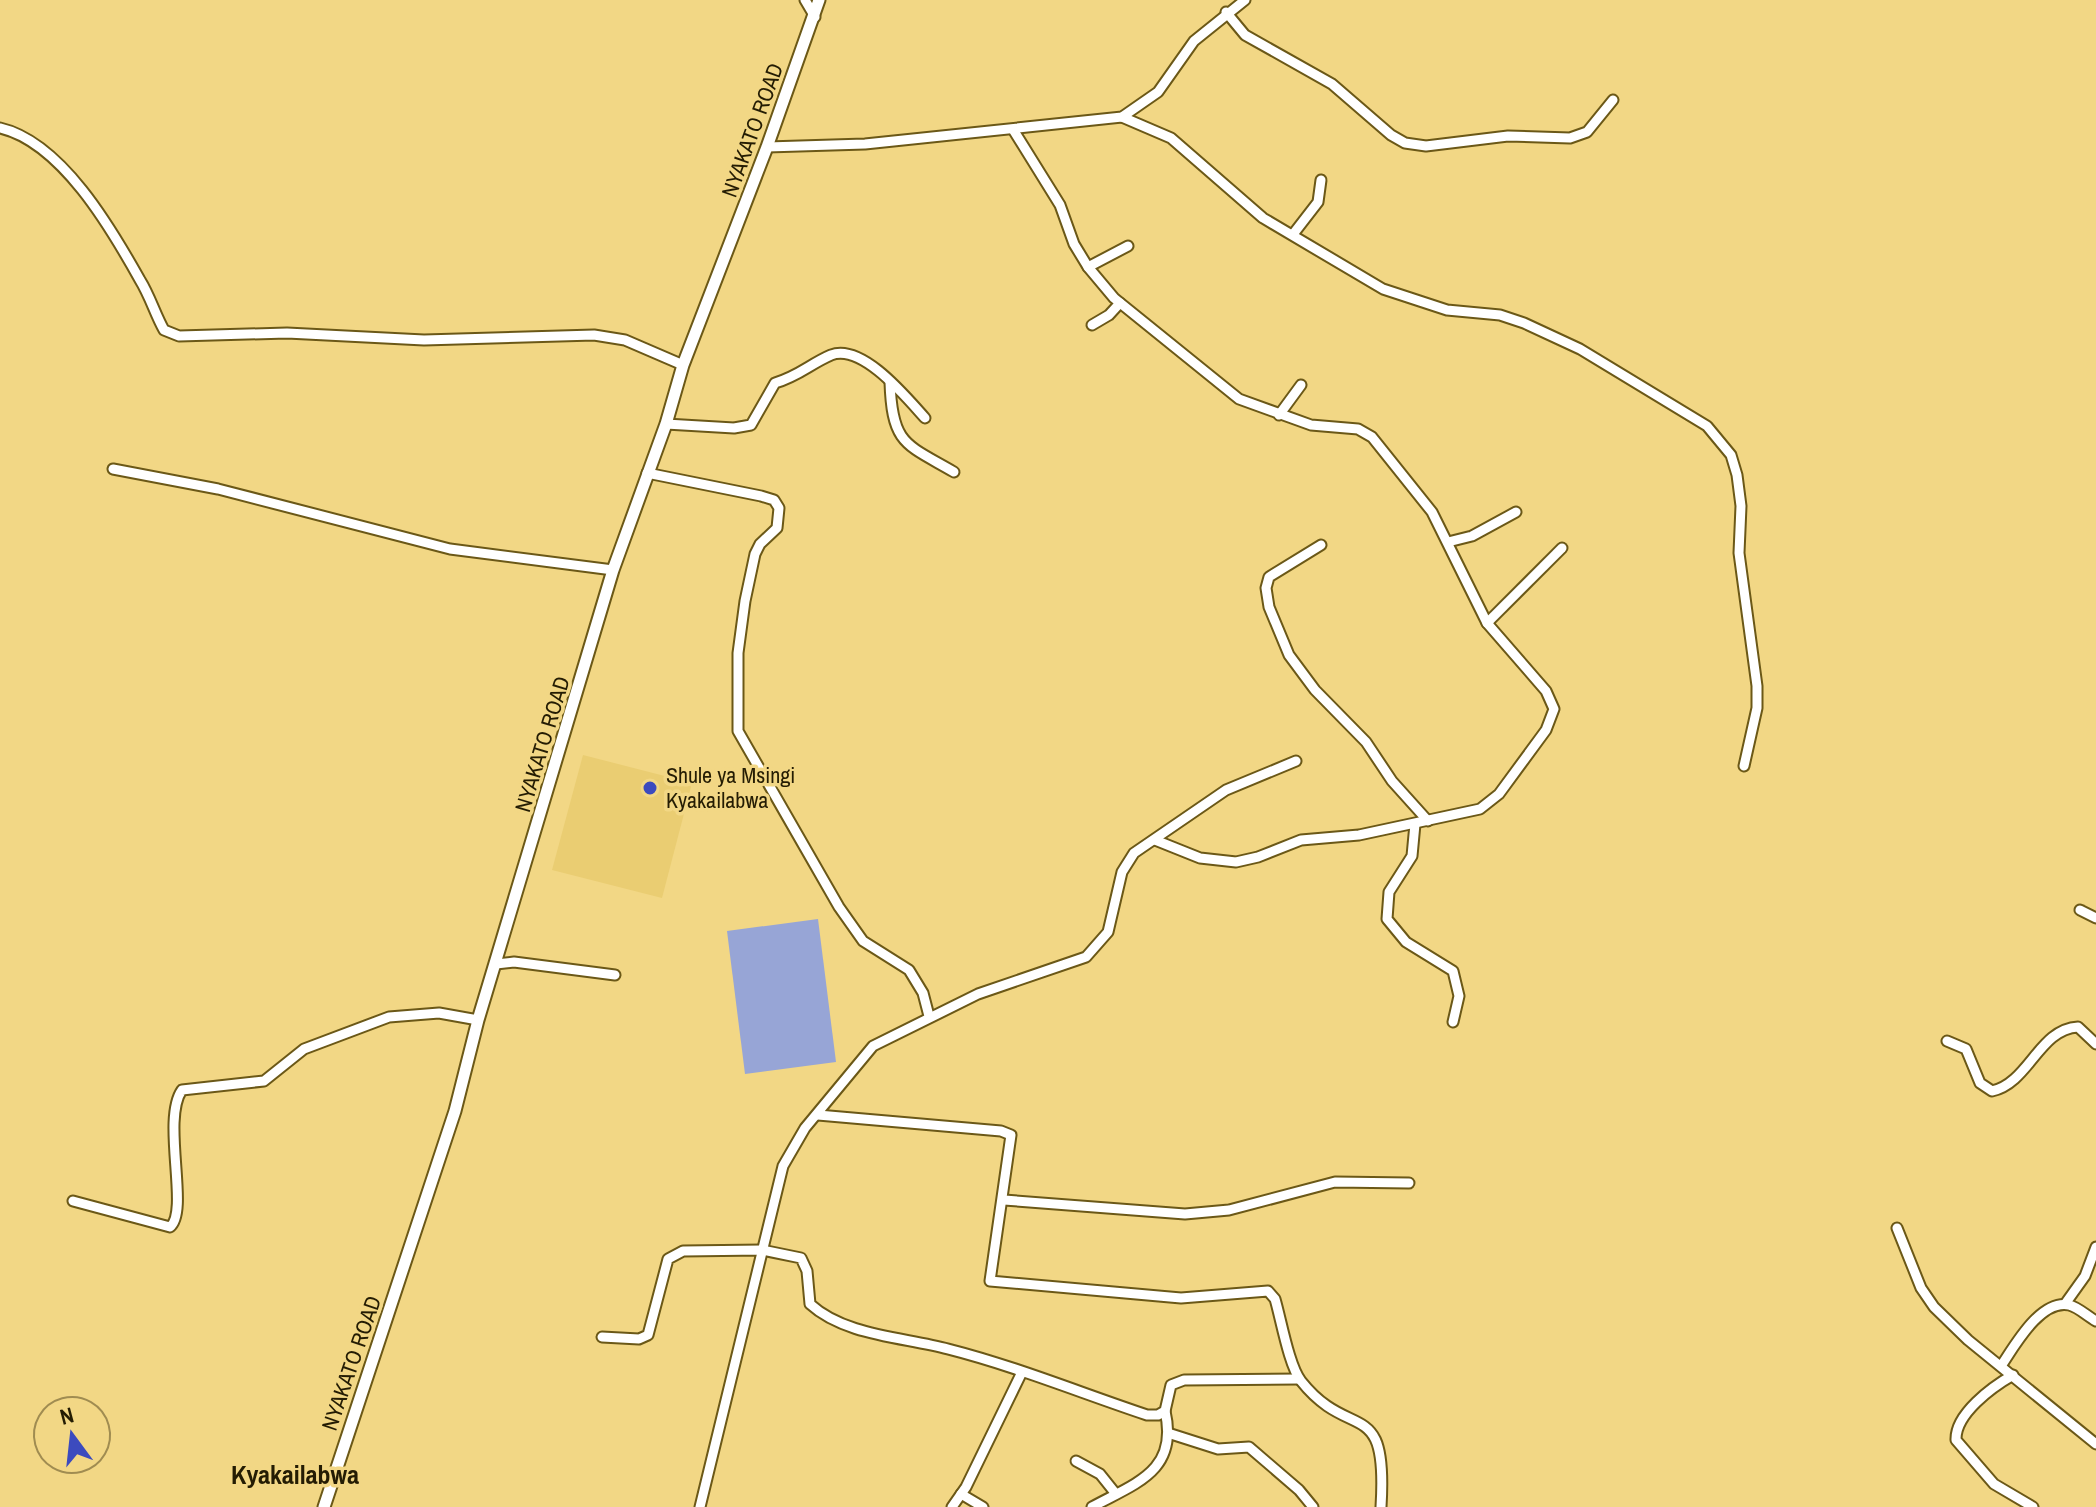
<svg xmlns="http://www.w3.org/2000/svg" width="2096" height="1507" viewBox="0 0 2096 1507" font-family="'Archivo Narrow',sans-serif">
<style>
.built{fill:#eacd72}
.pitch{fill:#97a5d6}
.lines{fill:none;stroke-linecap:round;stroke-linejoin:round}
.minor-casing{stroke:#6b5817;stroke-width:13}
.tertiary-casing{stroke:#6b5817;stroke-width:15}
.minor{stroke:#fff;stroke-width:9}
.tertiary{stroke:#fff;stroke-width:11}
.poi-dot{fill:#3c4bbe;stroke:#f2d785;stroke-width:3}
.labels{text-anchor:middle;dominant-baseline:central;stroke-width:7;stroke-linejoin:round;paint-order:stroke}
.street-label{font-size:22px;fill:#241c03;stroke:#f2d785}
.poi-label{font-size:22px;fill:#241c03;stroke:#f2d785;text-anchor:start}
.quarter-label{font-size:26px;font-weight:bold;fill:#241c03;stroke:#f2d785}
</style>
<rect width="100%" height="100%" fill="#f2d785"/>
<path class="built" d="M583 755 692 783 662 898 552 870Z"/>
<path class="pitch" d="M818 919 836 1062 745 1074 727 931Z"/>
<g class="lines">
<defs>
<g id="minor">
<path d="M805 0 815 17"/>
<path d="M1226 12 1245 35 1332 84 1391 135 1405 143 1426 146 1508 136 1570 138 1587 132 1613 100"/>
<path d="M1122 117 1171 138 1263 218 1383 289 1447 310 1500 315 1524 323 1580 349 1707 426 1731 455 1737 475 1741 506 1739 553 1757 686V708L1744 766"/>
<path d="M0 128C61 142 111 228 140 280 150 296 155 314 164 330L179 336 287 333 424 340 594 335 625 340 683 365"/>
<path d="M1014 131 1060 205 1074 244 1088 267 1114 298 1239 399 1311 425 1358 429 1372 437 1432 512 1487 623 1546 691 1554 709 1546 730 1499 794 1480 809 1359 835 1301 840 1258 857 1236 862 1200 858 1155 840"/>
<path d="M767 147 865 144 1122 117 1158 92 1194 41 1245 0"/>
<path d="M1294 233 1318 202 1321 180"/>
<path d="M1088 267 1128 246"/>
<path d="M1092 325 1109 315 1120 303"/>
<path d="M890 382C892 445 906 444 954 472"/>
<path d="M1279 415 1301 385"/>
<path d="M666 424 734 428 751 425 775 383C799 376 810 364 831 355 862 343 906 397 925 418"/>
<path d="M113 469 218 489 450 549 613 570"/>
<path d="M647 473 761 496 774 500 779 508 777 528 760 544 755 554 745 601 738 653V731L839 907 863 941 909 970 923 993 929 1016"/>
<path d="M1448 542 1472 536 1516 512"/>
<path d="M1321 545 1269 577 1266 588 1269 607 1289 655 1315 690 1366 742 1392 781 1428 821"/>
<path d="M1487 623 1562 548"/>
<path d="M1415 824 1412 856 1389 892 1387 919 1406 942 1453 971 1459 996 1453 1022"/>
<path d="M2080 910 2096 918"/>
<path d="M496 964 514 962 615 975"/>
<path d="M1947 1041 1966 1049 1980 1083 1992 1091C2029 1083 2039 1029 2078 1027L2096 1044"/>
<path d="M818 1115 1001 1131 1011 1135 990 1281 1181 1298 1268 1291 1275 1299C1281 1319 1289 1366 1301 1381 1351 1444 1388 1393 1381 1507"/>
<path d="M1004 1200 1185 1214 1229 1210 1335 1182 1409 1183"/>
<path d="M73 1201 170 1227C190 1211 161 1120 182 1090L264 1081 304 1049 389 1017 439 1013 478 1020"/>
<path d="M1897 1228 1921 1288 1934 1307 1968 1340 2096 1444"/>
<path d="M2065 1304 2085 1276 2096 1247"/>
<path d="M602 1337 639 1339 648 1335 668 1259 683 1251 762 1250 801 1258 807 1271 810 1304C845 1336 904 1337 948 1349 1015 1366 1081 1393 1147 1415H1158L1165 1411 1171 1385 1184 1380 1299 1379"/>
<path d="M2001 1366C2014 1347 2040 1299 2069 1305 2078 1307 2087 1316 2096 1321"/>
<path d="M2013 1375C1992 1387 1955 1414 1956 1440L1994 1484 2033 1507"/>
<path d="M1171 1434 1218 1449 1249 1447 1299 1490 1313 1507"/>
<path d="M1076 1461 1100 1474 1116 1494"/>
<path d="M961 1494 983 1507"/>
<path d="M700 1507 783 1166 805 1128 873 1046 978 994 1086 957 1108 932 1122 872 1134 853 1226 790 1296 761"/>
<path d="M952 1507 966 1487 1022 1372"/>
<path d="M1092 1507C1136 1483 1179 1471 1165 1411"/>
</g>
<path id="tertiary" d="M324 1507 455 1111 478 1020 613 570 666 424 683 365 767 147 819 0"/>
</defs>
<use href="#minor" class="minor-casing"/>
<use href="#tertiary" class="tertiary-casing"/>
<use href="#minor" class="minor"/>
<use href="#tertiary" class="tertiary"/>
</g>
<circle class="poi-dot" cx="650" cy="788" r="8"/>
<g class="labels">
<g class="street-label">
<text transform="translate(752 130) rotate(-70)">NYAKATO ROAD</text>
<text transform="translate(542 744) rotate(-73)">NYAKATO ROAD</text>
<text transform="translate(351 1363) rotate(-71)">NYAKATO ROAD</text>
</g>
<g class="poi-label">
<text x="666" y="775">Shule ya Msingi<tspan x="666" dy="25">Kyakailabwa</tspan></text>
</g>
<g class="quarter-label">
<text x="295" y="1474">Kyakailabwa</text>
</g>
</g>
<g transform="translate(72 1435) rotate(345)"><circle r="38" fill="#f2d785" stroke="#a08c51" stroke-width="2"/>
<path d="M0-6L14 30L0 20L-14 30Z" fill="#3c4bbe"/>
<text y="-12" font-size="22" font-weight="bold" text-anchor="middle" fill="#241c03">N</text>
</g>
</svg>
